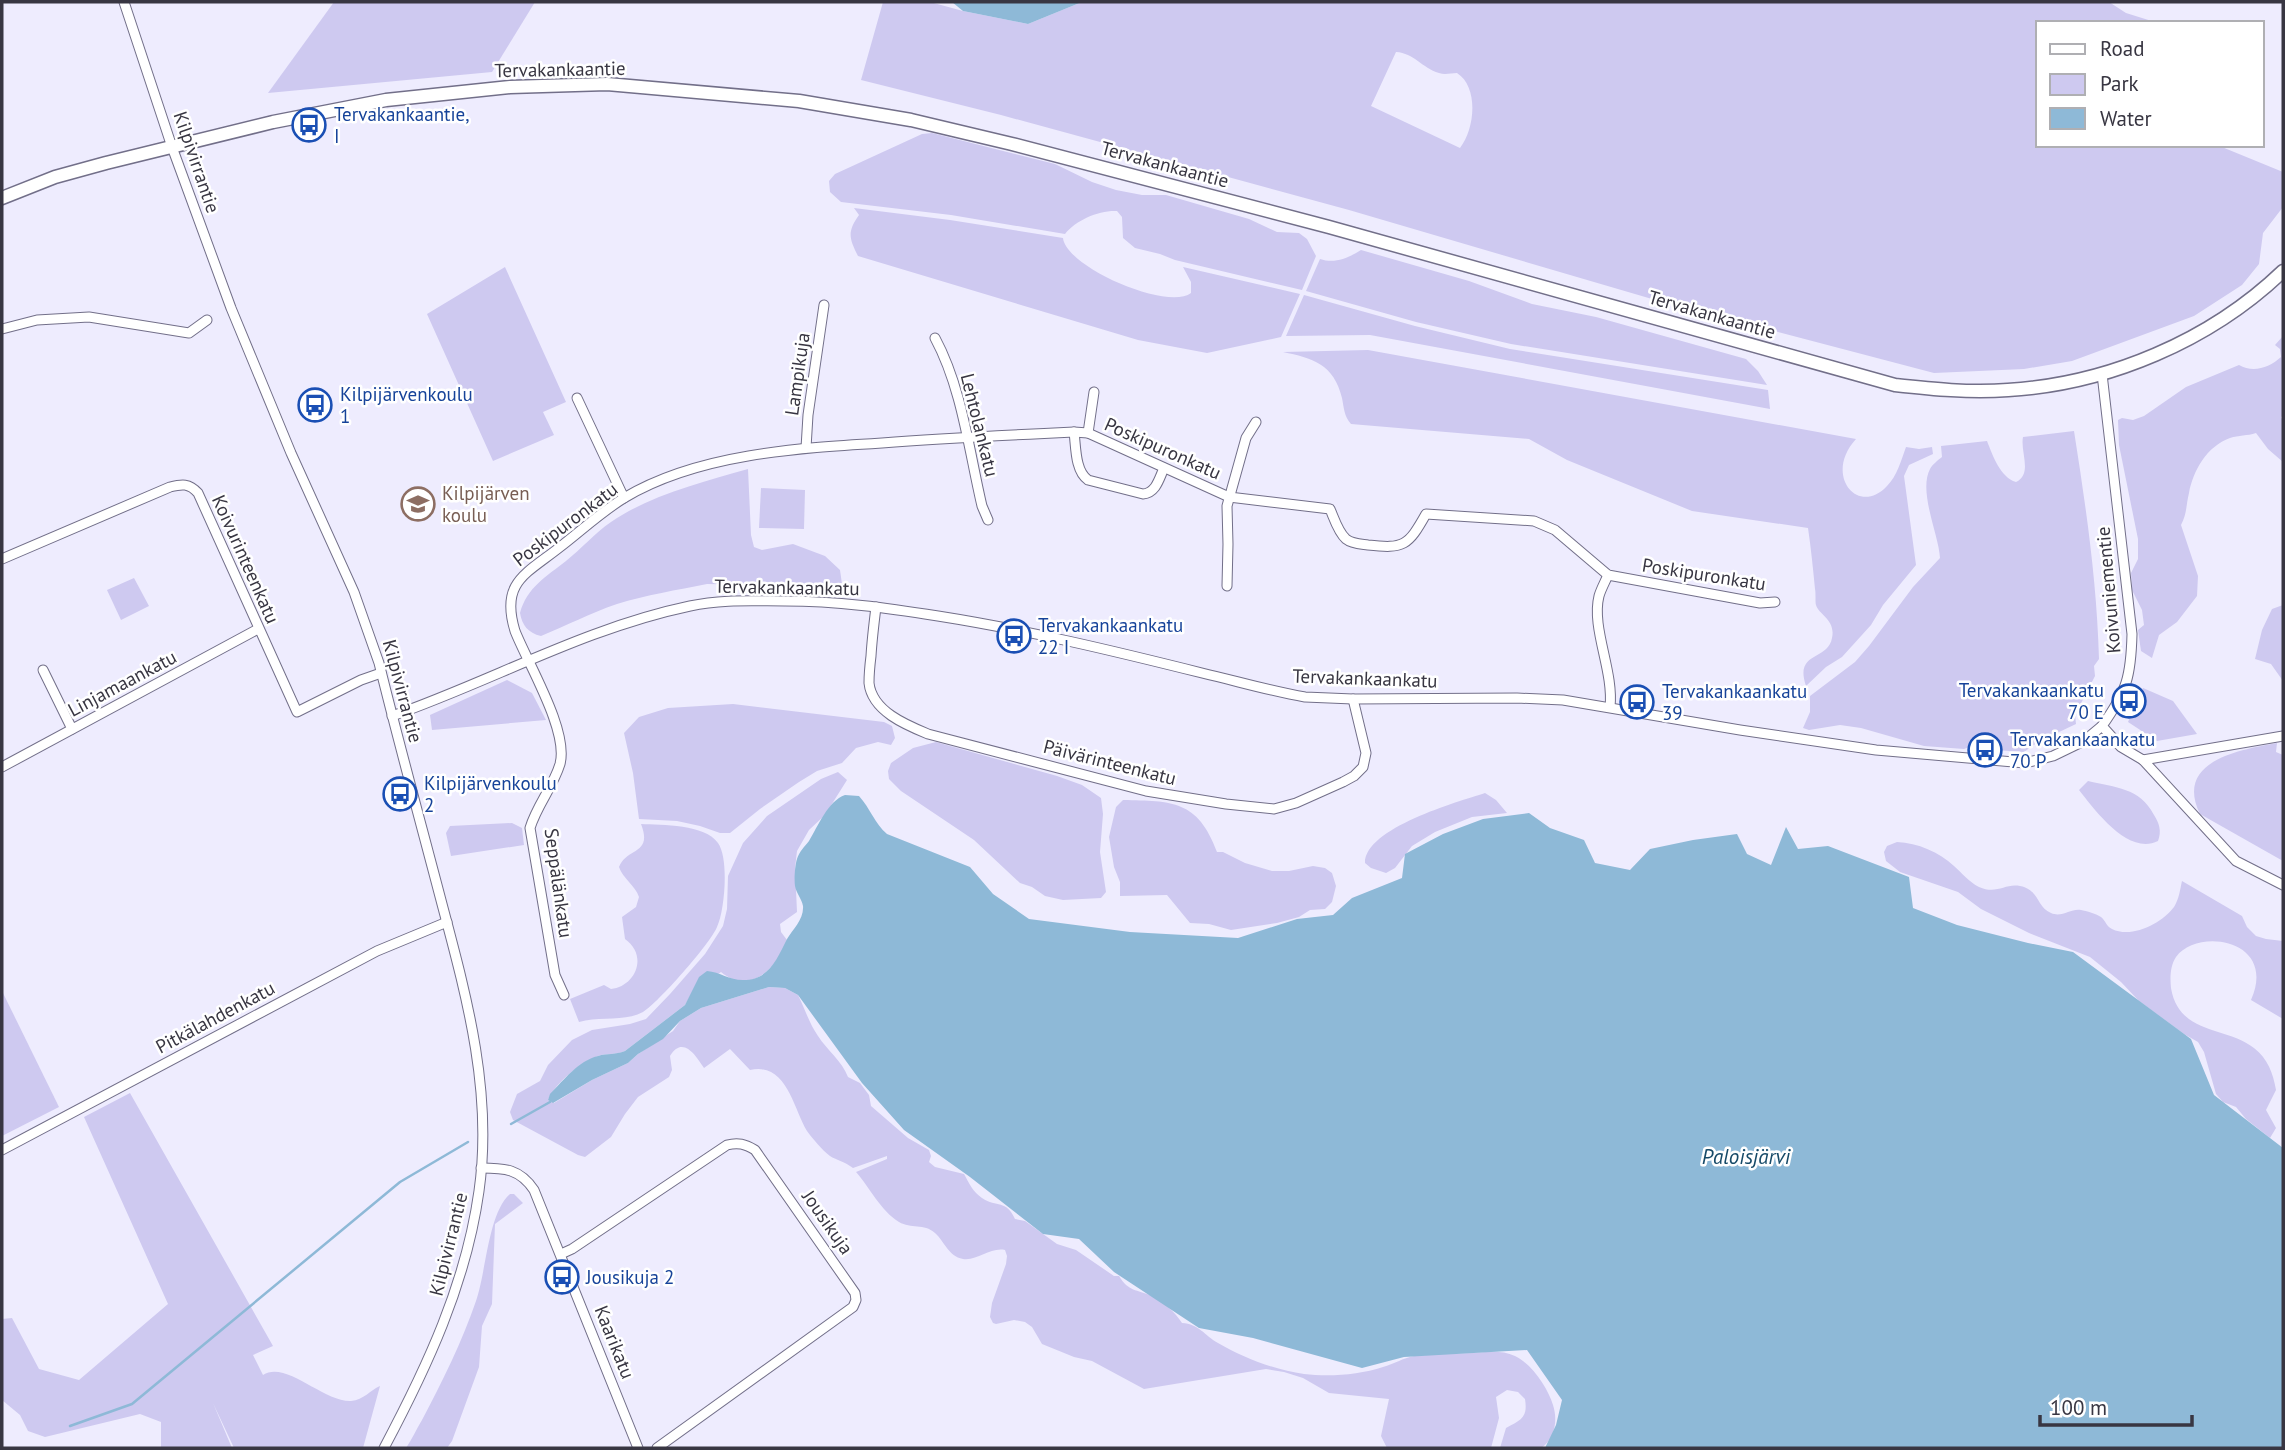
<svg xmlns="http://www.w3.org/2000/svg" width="2285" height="1450" viewBox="0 0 2285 1450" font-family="'PT Sans',sans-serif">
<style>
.green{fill:#cec9f0;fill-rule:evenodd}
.water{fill:#8eb9d7}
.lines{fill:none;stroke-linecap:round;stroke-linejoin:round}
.stream{stroke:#8eb9d7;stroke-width:2.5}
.street-casing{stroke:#726f89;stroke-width:11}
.secondary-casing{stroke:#726f89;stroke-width:15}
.street{stroke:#fff;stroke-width:9}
.secondary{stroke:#fff;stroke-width:12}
.labels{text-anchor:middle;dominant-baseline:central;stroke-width:5;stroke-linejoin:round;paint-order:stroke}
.street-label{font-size:19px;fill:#383642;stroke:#fff}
.transit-label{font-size:19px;fill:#164399;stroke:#fff;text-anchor:start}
.education-label{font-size:19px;fill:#785e54;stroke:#fff;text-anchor:start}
.water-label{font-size:21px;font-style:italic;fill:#164a68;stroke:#fff}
</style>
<rect width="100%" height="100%" fill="#eeecfe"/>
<g class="green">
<path d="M334 2H535L492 72 268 93Z"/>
<path d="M883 2H930L963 11 1028 24 1082 2H2109L2126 13 2158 23H2038V145H2217L2283 172V207L2263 233 2259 264 2242 285 2194 316 2072 361 2024 369 1934 373 1652 299 1349 210 1001 115 861 80ZM1396 52C1414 53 1422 68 1439 73 1445 75 1451 73 1457 73 1479 87 1475 129 1460 148L1371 106Z"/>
<path d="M932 133 1055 164 1092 182 1116 190 1142 195H1166L1249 219 1277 232 1299 233 1307 239 1316 256 1302 290 1175 260 1160 254 1135 248 1123 238 1122 217 1117 211C1099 210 1076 220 1065 234L951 215 841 202 830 192 829 181 835 174 922 134Z"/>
<path d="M854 208 950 220 1063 238C1066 267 1167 311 1191 293V282L1183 267 1300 294 1281 337 1207 353 1138 340 858 256C849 238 847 232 859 215Z"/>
<path d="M1361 250 1469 281 1532 304 1596 317 1746 359 1758 371 1767 385 1511 344 1416 322 1306 291 1320 259C1335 264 1348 258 1361 250Z"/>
<path d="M505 267 566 402 543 412 554 435 493 461 427 314Z"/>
<path d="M1304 295 1415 326 1510 349 1768 390 1770 409 1370 335 1286 336Z"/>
<path d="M2283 336V414L2281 418 2283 419V462L2268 449 2256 433C2247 436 2239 435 2230 438 2207 446 2193 471 2189 493 2186 505 2187 514 2181 525L2198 576 2197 596 2177 622 2159 635 2152 658 2141 651 2138 630 2144 625 2142 610 2132 590 2131 573 2138 559V539L2119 445 2118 420 2122 418 2133 420 2144 416 2186 387 2239 365C2253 373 2269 368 2281 357L2280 349 2275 345Z"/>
<path d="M1368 350 1856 439C1823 475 1858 517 1887 486 1897 476 1901 461 1906 447L1919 449 1932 447 1933 454 1909 465 1904 476 1916 565 1883 605 1871 625 1842 657 1826 667 1806 686C1794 651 1828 661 1832 638 1836 620 1819 615 1816 605 1815 602 1816 593 1815 589 1813 569 1811 548 1808 528L1692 511 1567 460 1529 439 1351 424C1344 416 1344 408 1342 398 1334 364 1312 358 1283 352Z"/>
<path d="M2074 431C2086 507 2097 583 2099 659L2094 666 2095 676 2075 715 2076 724 2038 742 2024 752 1995 750 1992 743 1986 741 1964 749 1924 746 1861 728 1840 725 1809 730 1803 728 1810 712V696L1855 662 1869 646 1913 587 1940 558C1939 535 1918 492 1930 469 1932 465 1938 460 1942 457L1941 446 1987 441C1993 456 2000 477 2016 482 2033 474 2020 452 2023 437Z"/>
<path d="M748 469 751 535 754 547 762 550 793 544 825 556 840 570 843 591 828 586 707 584C677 590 646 595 617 604 590 613 566 626 541 636 528 633 522 625 520 613 527 587 547 576 566 561 581 549 595 533 611 522 650 495 703 482 748 469Z"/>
<path d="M761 488 805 490 804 529 759 528Z"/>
<path d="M134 578 149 606 121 620 107 590Z"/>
<path d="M2283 605V681L2271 664 2255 659 2262 630 2272 609Z"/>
<path d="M507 680 532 693 546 720 432 730 430 715Z"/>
<path d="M2143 688 2173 701 2197 734 2157 741 2128 722Z"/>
<path d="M733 704 884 722 892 726 895 738 891 745 878 742 856 748 842 763 817 771 799 782 760 809 730 833H720L700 826 677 821 639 819 633 773 624 733 639 717 668 708Z"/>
<path d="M936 742 1057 776 1082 785 1101 798 1103 814 1100 852 1106 892 1101 898 1063 900 1045 896 1032 887 1020 883 974 840 901 791 889 779 888 771 891 763 913 748Z"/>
<path d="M2277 743 2276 752 2283 755V861L2200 814C2174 761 2239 750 2277 743Z"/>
<path d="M838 772 847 780 825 815 809 830 797 851 795 868 797 912 780 924 781 932 787 940C778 968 749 996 721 972L692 993 685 1005 625 1051C616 1055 606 1053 598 1056 580 1063 556 1082 548 1100L554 1103 592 1080 628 1063 638 1054 673 1031 680 1021 701 1008 769 987 785 988 798 995C805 1009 809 1023 818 1036 827 1050 842 1061 848 1077L860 1083 869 1095 871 1106 908 1138 929 1150 931 1156 929 1162 935 1167 964 1174C969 1183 973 1192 982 1198 997 1208 1006 1199 1015 1219L1025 1221 1057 1244 1076 1250 1114 1276H1119C1129 1292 1136 1289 1152 1296 1164 1302 1175 1312 1182 1323 1199 1324 1204 1335 1218 1343 1244 1358 1275 1370 1304 1374 1329 1377 1359 1375 1383 1367 1394 1364 1403 1358 1414 1356 1433 1353 1453 1354 1473 1353 1487 1352 1502 1350 1515 1356 1532 1364 1548 1388 1553 1405 1558 1420 1555 1439 1541 1448H1500L1506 1428C1521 1420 1528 1418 1525 1399L1518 1392 1507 1390 1496 1397 1499 1418 1491 1448H1387L1381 1436 1389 1399 1329 1393 1303 1378 1284 1372 1266 1369 1144 1389 1092 1361 1074 1357 1042 1344 1032 1327 1025 1322 1014 1320 996 1324 993 1323 990 1317 992 1303 1006 1264 1007 1256 1005 1250C990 1247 978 1261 963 1259 948 1256 945 1242 935 1233 924 1223 911 1229 899 1222 881 1211 870 1188 856 1172L887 1159V1156L853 1168C844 1161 836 1160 830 1156 822 1150 813 1139 807 1131 793 1108 787 1062 750 1070L730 1049 704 1068C696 1056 683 1035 670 1056L672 1070 669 1077 638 1097 625 1114 611 1137 585 1157 578 1155 513 1120 510 1112 517 1094 540 1081 548 1065 572 1040 592 1030 630 1024 646 1019 670 994 705 954 723 926 727 909 728 876 743 843 767 816 821 779Z"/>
<path d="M2088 781C2116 788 2139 787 2154 815 2159 823 2162 831 2158 841 2128 856 2095 810 2079 790Z"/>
<path d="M1485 793 1496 800 1507 813 1472 817 1435 832 1412 846 1395 868 1386 873 1371 868 1365 863C1365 828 1457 802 1485 793Z"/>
<path d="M1123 800C1172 801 1198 800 1217 852H1223L1245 863 1272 871H1289L1313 866 1325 868 1332 873 1336 886 1332 902 1325 909 1310 910 1299 917 1277 923 1231 930 1209 924 1190 923 1167 895 1120 896V882L1114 867 1109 837 1116 807Z"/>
<path d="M512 823 522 828 524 845 451 856 446 833 450 826Z"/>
<path d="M641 824C662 825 705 824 718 843 729 858 725 910 717 927 710 944 658 1003 643 1012 624 1022 600 1016 579 1022L570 999 604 985 611 989C635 987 649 956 625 939L622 917 636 907 639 897C635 885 623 879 619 867 627 847 653 855 641 824Z"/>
<path d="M1897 842C1918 843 1939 852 1954 866 1962 873 1969 882 1979 887 1997 895 2005 883 2020 886 2040 890 2036 907 2051 913 2062 918 2071 908 2081 910 2086 911 2097 914 2101 917 2106 921 2106 926 2112 929 2132 939 2162 923 2174 907 2179 899 2180 890 2182 881L2242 916 2247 927 2256 936 2266 939 2283 941V1019L2251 1000C2278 939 2197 927 2176 957 2170 966 2170 978 2171 988 2179 1035 2226 1026 2254 1048 2268 1059 2273 1073 2276 1090L2266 1110 2276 1128 2270 1138 2246 1119 2236 1107 2223 1102 2216 1094 2204 1052 2198 1042 2184 1034 2139 1001 2121 982 2090 957 2029 933 1981 909 1958 892 1900 872 1886 861 1884 852 1887 846Z"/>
<path d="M2 991 59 1107 2 1136Z"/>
<path d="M130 1093 273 1346 253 1355 263 1375C286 1360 323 1402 351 1401 364 1400 370 1390 380 1386L363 1448H234L213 1403 232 1448H161V1422L140 1414 45 1437 28 1431 20 1415 2 1400V1319L12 1318 39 1369 79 1380 168 1304 84 1117Z"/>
<path d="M510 1194H514L523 1203 495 1224 492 1304 482 1326 479 1367 452 1441 447 1448H406C412 1439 416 1430 422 1420 442 1382 462 1342 476 1301 486 1273 488 1213 510 1194Z"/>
</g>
<g class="water">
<path d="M952 2H1082L1028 24 963 11Z"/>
<path d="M845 795 859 796C870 808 875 824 887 834L970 867 993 894 1029 919 1130 932 1238 938 1297 919 1333 915 1352 898 1402 878 1405 854 1443 834 1483 819 1529 813 1550 828 1584 840 1595 863 1630 870 1650 849 1693 840 1737 834 1747 854 1771 865 1786 827 1798 849 1828 846 1909 877 1913 908 1957 925 2028 943 2073 952 2191 1039 2214 1095 2283 1148V1448H1545L1556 1425 1562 1400 1527 1350 1404 1357 1362 1368 1253 1338 1199 1328 1114 1272 1079 1239 1043 1234 970 1177 904 1130 862 1083 798 995 785 988 769 987 701 1008 680 1021 663 1039 638 1054 628 1063 592 1080 553 1103 548 1100 550 1094C564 1080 578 1061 598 1056 607 1053 615 1055 625 1051L685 1005 699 977 707 971C720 972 729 980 743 980 769 980 777 959 787 939 793 929 804 919 803 906 802 899 796 893 795 886 794 879 795 865 797 859 799 852 805 846 809 841 818 826 828 801 845 795Z"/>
</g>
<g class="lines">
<g class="stream">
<path d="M511 1124 550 1102"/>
<path d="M70 1426 132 1404 400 1182 468 1142"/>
</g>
<defs>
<g id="street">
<path d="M124 2 172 147 231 308 291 453 354 592 379 663C399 744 421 824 442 904 467 998 493 1093 479 1191 466 1284 427 1367 384 1448"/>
<path d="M2 329 37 320 89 317 189 333 207 320"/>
<path d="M935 338C962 388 969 451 982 506L988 520"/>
<path d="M2102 374 2132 634C2131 676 2127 691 2102 726L2121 747 2143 760 2283 736"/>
<path d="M577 398 624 498"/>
<path d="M1074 432C1076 447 1075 471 1088 480L1143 494C1156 493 1159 479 1164 468"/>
<path d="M1088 433 1094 392"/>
<path d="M806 448 808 415 824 305"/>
<path d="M2 559 170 487C182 484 189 483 198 493L297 712 361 680 381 673"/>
<path d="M1608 575C1605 582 1601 589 1599 596 1591 628 1614 671 1610 707"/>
<path d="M1227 586 1228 544 1227 506 1246 438 1256 422"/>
<path d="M876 607C874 623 872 639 871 656 870 664 869 674 869 683 872 711 906 725 928 734L1146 791 1226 804 1274 809 1296 803 1343 782 1354 776 1363 767 1366 753 1353 699"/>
<path d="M43 670 72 729"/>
<path d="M392 716C492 681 585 628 690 606 721 599 753 601 785 601 837 601 887 608 938 616 1027 630 1114 651 1202 673 1237 681 1270 691 1305 697L1353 699 1517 698 1563 700 1740 730 1876 750 2025 763 2053 756 2084 741 2102 726"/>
<path d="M2143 760 2236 861 2283 885"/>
<path d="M2 767 258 629"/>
<path d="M564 995 555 975 530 828C537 805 553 787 560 764 569 731 528 664 515 631 500 582 526 574 560 547 581 531 601 512 624 498 697 454 798 448 882 443 946 438 1010 435 1074 432L1088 433 1229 497 1330 509C1334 518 1338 532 1346 539 1352 544 1361 544 1368 545 1404 549 1408 546 1426 514L1534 521 1555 530 1608 575 1760 603 1775 602"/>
<path d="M2 1150 377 951 447 922"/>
<path d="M481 1168C505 1168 520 1169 534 1190L638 1448"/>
<path d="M561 1254 572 1249 727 1145C738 1142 745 1144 755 1150L855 1293 856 1300 853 1307 657 1448"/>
</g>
<path id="secondary" d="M2 198 55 177 106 163 273 122 386 100 510 87 607 84 799 101 911 120 1012 144 1329 227 1895 385C1932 389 1970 393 2008 390 2108 384 2210 341 2283 271"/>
</defs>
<use href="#street" class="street-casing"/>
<use href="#secondary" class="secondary-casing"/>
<use href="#street" class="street"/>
<use href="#secondary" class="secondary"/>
</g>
<defs>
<symbol id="bus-ring" viewBox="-11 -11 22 22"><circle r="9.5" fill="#fff" stroke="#1a4fb4" stroke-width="1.5"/><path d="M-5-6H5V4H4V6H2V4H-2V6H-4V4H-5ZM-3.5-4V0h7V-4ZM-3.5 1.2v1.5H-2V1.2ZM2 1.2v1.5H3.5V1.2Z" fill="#1a4fb4"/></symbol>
<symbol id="school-ring" viewBox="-11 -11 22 22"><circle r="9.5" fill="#fff" stroke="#8d6e63" stroke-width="1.5"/><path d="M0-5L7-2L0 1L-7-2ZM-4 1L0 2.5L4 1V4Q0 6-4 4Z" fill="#8d6e63"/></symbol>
</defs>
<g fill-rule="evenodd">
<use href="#bus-ring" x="290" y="106" width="38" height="38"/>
<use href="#bus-ring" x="296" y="386" width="38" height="38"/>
<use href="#school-ring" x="399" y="485" width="38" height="38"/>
<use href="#bus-ring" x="995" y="617" width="38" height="38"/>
<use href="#bus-ring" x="2110" y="682" width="38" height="38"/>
<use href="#bus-ring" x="1618" y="683" width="38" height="38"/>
<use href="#bus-ring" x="1966" y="731" width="38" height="38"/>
<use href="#bus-ring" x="381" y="775" width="38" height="38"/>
<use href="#bus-ring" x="543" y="1258" width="38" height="38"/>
</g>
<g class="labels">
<g class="street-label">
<text transform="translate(560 69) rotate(-1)">Tervakankaantie</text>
<text transform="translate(197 162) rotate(71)">Kilpivirrantie</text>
<text transform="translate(1165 164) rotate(15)">Tervakankaantie</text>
<text transform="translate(1712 314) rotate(16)">Tervakankaantie</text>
<text transform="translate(797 374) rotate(-82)">Lampikuja</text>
<text transform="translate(980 425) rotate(76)">Lehtolankatu</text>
<text transform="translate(1163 448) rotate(24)">Poskipuronkatu</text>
<text transform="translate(565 524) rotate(-37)">Poskipuronkatu</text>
<text transform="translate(246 559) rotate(66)">Koivurinteenkatu</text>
<text transform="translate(1704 574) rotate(9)">Poskipuronkatu</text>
<text transform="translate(787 587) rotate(1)">Tervakankaankatu</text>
<text transform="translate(2108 590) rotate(-95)">Koivuniementie</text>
<text transform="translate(1365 678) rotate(2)">Tervakankaankatu</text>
<text transform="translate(122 683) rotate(-28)">Linjamaankatu</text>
<text transform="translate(403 691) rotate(75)">Kilpivirrantie</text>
<text transform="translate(1110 762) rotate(14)">Päivärinteenkatu</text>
<text transform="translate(559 883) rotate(82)">Seppälänkatu</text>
<text transform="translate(215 1017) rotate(-28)">Pitkälahdenkatu</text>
<text transform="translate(828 1222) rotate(55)">Jousikuja</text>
<text transform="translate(448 1244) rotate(-76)">Kilpivirrantie</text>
<text transform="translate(615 1342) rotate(68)">Kaarikatu</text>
</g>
<g class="transit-label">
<text x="334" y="114">Tervakankaantie,<tspan x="334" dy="22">I</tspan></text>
<text x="340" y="394">Kilpijärvenkoulu<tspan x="340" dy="22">1</tspan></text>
<text x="1038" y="625">Tervakankaankatu<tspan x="1038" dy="22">22 I</tspan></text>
<text x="2104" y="690" text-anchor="end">Tervakankaankatu<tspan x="2104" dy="22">70 E</tspan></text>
<text x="1662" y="691">Tervakankaankatu<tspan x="1662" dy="22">39</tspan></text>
<text x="2010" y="739">Tervakankaankatu<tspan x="2010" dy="22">70 P</tspan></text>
<text x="424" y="783">Kilpijärvenkoulu<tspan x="424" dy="22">2</tspan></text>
<text x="586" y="1277">Jousikuja 2</text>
</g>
<g class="education-label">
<text x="442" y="493">Kilpijärven<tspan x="442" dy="22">koulu</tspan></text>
</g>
<g class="water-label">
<text x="1746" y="1156">Paloisjärvi</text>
</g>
</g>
<rect width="2285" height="1450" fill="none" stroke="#383642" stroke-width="7"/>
<rect x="2036" y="21" width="228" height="126" fill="#ffffff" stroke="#afafb3" stroke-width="2"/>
<rect x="2050" y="44" width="35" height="10" fill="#ffffff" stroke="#afafb3" stroke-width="2"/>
<text x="2100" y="56" font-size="21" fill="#383642">Road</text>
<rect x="2050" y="74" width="35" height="21" fill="#cec9f0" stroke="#afafb3" stroke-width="2"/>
<text x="2100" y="91" font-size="21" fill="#383642">Park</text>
<rect x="2050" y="108" width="35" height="21" fill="#8eb9d7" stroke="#afafb3" stroke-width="2"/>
<text x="2100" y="126" font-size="21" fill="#383642">Water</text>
<path d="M2040 1415v10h152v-10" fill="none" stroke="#383642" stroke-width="3.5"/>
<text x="2050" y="1415" font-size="21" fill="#383642" stroke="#ffffff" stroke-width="5" paint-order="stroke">100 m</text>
</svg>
